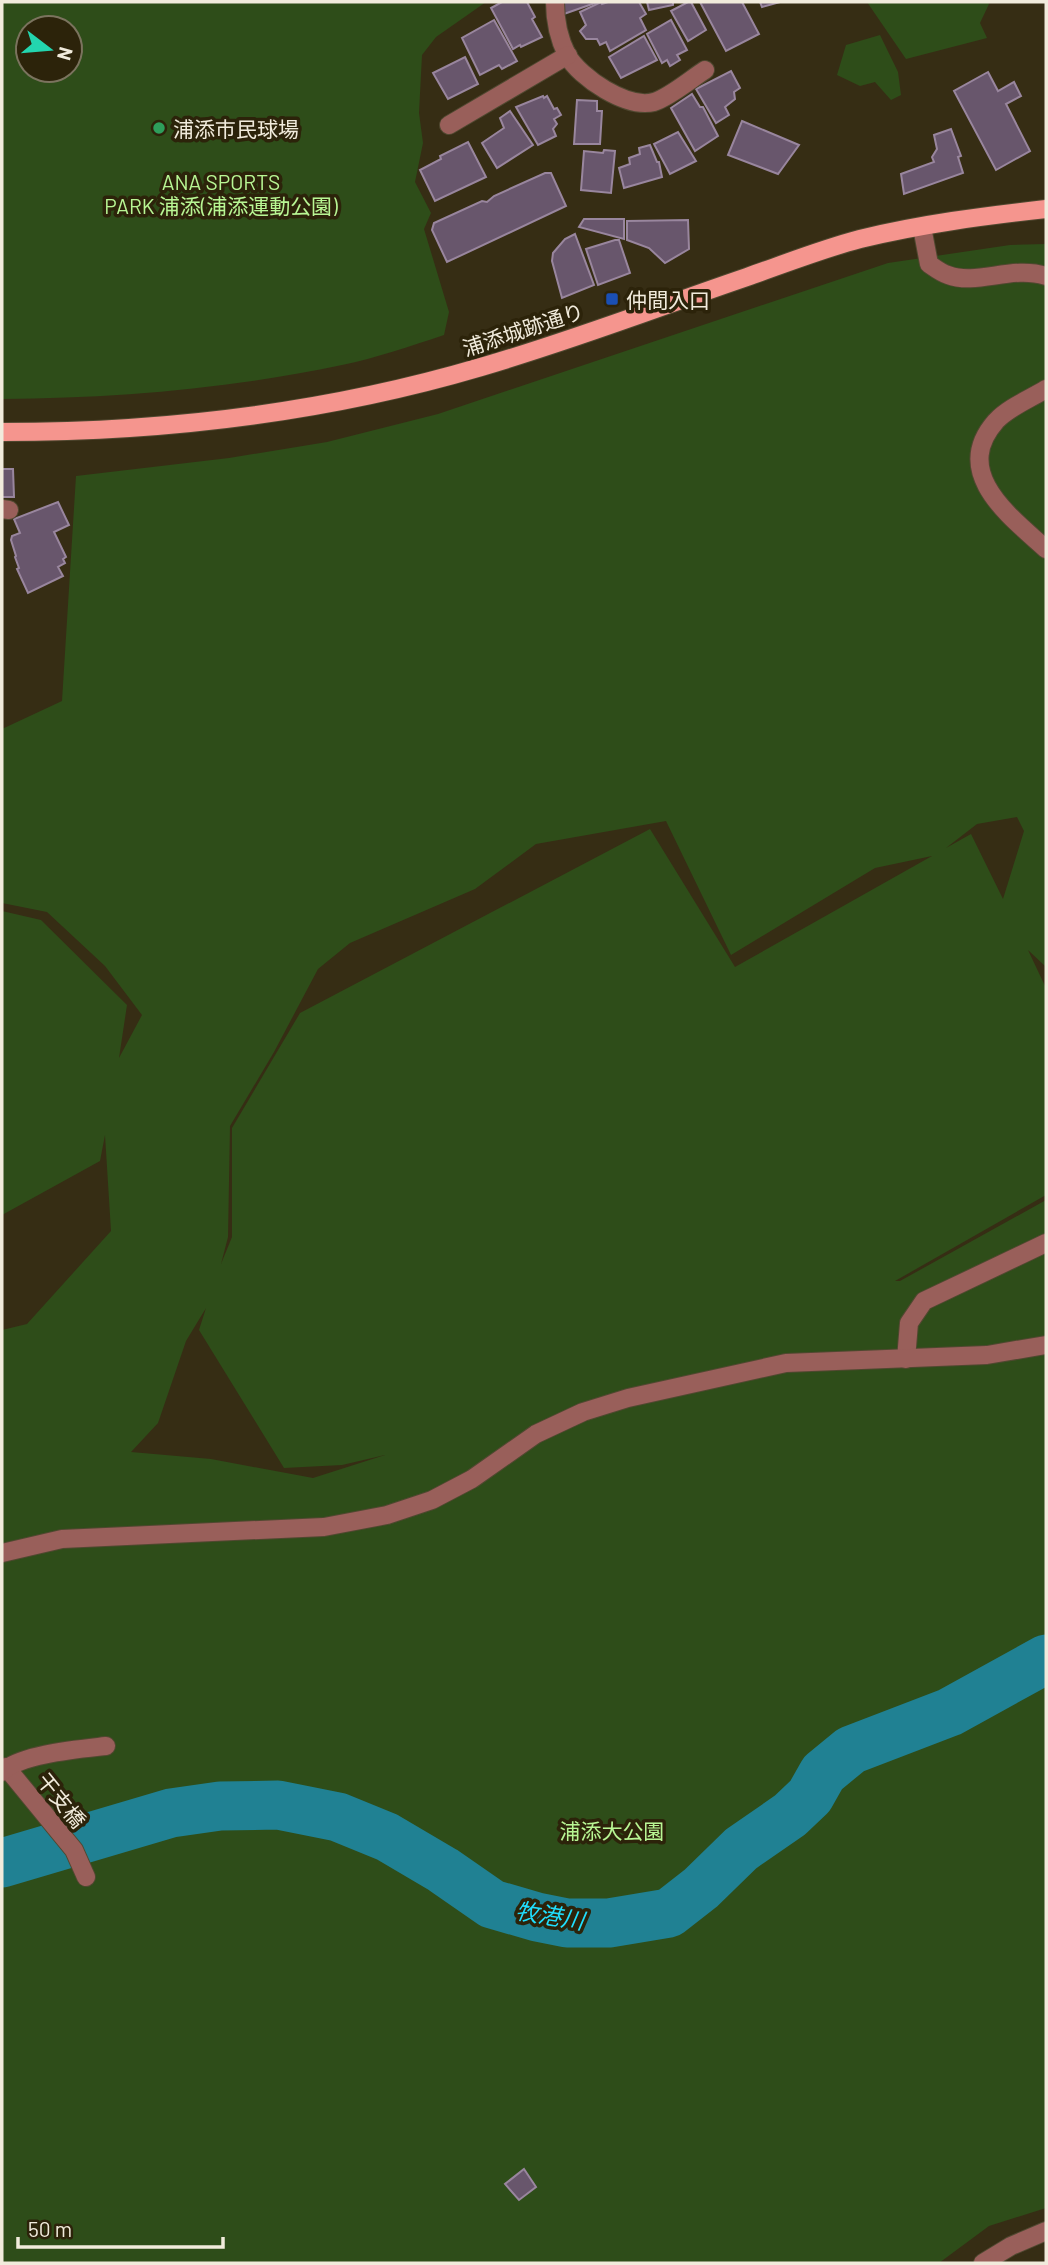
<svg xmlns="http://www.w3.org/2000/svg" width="1048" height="2265" viewBox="0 0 1048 2265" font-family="Barlow,'Noto Sans JP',sans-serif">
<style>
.green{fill:#2e4d19;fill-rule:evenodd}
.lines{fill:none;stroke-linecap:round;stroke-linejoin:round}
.river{stroke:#208193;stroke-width:49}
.building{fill:#68566c;stroke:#99869e;stroke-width:2}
.minor-casing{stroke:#504830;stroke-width:20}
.major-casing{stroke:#504830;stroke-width:20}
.minor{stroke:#995f5a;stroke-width:18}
.major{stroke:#f5958e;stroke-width:18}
.leisure-dot{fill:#2e9e5b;stroke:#2c230a;stroke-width:2.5}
.transit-dot{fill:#1a4fb4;stroke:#2c230a;stroke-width:2.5}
.labels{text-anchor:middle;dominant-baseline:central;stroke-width:7;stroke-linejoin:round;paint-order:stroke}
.poi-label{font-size:21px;fill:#f1ebdc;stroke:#2c230a;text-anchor:start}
.park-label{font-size:21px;fill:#b8f694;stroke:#2c230a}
.street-label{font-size:21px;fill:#f1ebdc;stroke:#2c230a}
.water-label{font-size:23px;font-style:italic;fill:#20dffe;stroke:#2c230a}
</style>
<rect width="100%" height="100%" fill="#362d14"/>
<g class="green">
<path d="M2 2H486L436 37 422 55 419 113 423 143 415 182 431 213 424 229 449 312 444 335C411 346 376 358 342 365 229 389 116 398 2 399ZM70 28V70H28V28Z"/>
<path d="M867 2H988L989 4 980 23 987 38 906 59Z"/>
<path d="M880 35 898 72 901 95 891 100 875 82 860 86 837 75 846 45Z"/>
<path d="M1046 244V967L1028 950 1046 988V1195L895 1281H900L1046 1200V2208L989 2226 939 2263H2V1330L27 1324 111 1231 105 1135 100 1161 2 1215V911L41 920 127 1005 119 1058 142 1015 105 966 47 912 2 903V729L62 701 76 476 229 458 327 442 438 414 888 263 1010 245ZM1017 817 1024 831 1003 899 971 834 946 848 977 824ZM666 821 731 955 875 868 932 856 735 967 650 829 300 1013 232 1128V1237L221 1264 228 1237 230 1126 274 1052 318 969 350 943 475 889 536 844ZM206 1308 199 1330 284 1468 342 1465 385 1455 313 1478 211 1459 131 1452 158 1423 186 1341Z"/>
</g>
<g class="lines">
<path class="river" d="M2 1863 171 1813 220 1806 278 1805 338 1817 387 1837 443 1870 492 1904 537 1917 567 1923H609L669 1913 701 1888 741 1849 790 1815 810 1796 823 1773 851 1750 950 1712 1046 1659"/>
</g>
<g class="building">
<path d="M502 2H527L535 17 532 19 542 37 521 47 520 45 513 49 491 8Z"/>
<path d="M562 2H598L561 15Z"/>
<path d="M601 2 602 4 608 2H639L646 14 640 18 646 30 610 51 606 42 600 45 597 39H586L580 31 586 25 580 12Z"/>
<path d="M647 2H673V5L649 10Z"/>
<path d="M688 2H691L706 30 688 41 671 11Z"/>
<path d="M700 2H742L759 34 726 51Z"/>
<path d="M760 2H780L762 7Z"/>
<path d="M494 20 517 61 502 69 499 65 480 75 462 38Z"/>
<path d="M671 20 687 50 677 55 680 60 670 66 667 60 662 63 647 34Z"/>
<path d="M644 36 657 60 621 78 609 57Z"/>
<path d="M465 57 478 84 448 99 433 73Z"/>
<path d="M731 71 740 88 734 92 735 99 725 107 729 115 716 123 696 89Z"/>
<path d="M988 72 998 91 1014 82 1021 96 1006 104 1030 151 996 170 954 91Z"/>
<path d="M692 94 700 107H703L718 136 695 151 671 108Z"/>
<path d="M543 96 544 98 547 96 554 109 557 108 561 115 554 119 557 124 553 129 556 136 538 145 516 107Z"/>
<path d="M577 100 597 101V111H602L600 144H574Z"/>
<path d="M510 111 533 145 497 168 482 143 504 128 500 118Z"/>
<path d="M742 121 799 145 778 174 728 155Z"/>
<path d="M951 129 961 156 958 157 963 173 904 194 901 174 934 162 932 157 937 149 934 135Z"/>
<path d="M678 132 696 161 670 174 654 144Z"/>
<path d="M468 142 486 177 435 201 420 170 441 159 440 156Z"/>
<path d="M650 145 657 162H659L662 177 624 188 619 168 630 164 629 158 640 154 639 148Z"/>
<path d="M604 150 615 151 611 193 581 190 584 151 603 153Z"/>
<path d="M545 173H551L566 206 447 262 432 230 434 223 482 201 487 202 494 196Z"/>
<path d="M584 219H624V239L579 227Z"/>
<path d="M688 220 689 249 665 263 649 248 627 240V221Z"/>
<path d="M575 234 594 285 562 298 552 261 553 253 565 239Z"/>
<path d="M615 240H619L630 273 598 285 586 249Z"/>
<path d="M2 469H13L14 497H2Z"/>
<path d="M58 502 69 525 54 532 66 557 63 559 65 563 58 567 63 576 28 593 17 569 19 568 15 557 16 556 11 540 12 536 20 533 14 519Z"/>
<path d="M524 2169 536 2187 519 2200 505 2184Z"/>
</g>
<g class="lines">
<defs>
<g id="minor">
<path d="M555 2C555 19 559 39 567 55 580 78 627 109 654 102 670 97 691 79 705 70"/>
<path d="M449 125 568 55"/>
<path d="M922 227 929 264C935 268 941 273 948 275 977 286 1012 265 1046 276"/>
<path d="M1046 389C1030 399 1009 407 996 421 950 473 1011 517 1046 549"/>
<path d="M2 509 9 510"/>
<path d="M906 1359 909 1323 924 1301 1046 1243"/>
<path d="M2 1553 62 1539 324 1527 387 1515 432 1500 472 1479 536 1434 583 1412 628 1398 786 1363 987 1355 1046 1345"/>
<path d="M6 1767 74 1850 86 1877"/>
<path d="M2 1772C20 1754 80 1749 106 1746"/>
<path d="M983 2263 1011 2246 1046 2231"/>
</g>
<path id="major" d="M2 432C165 432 325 413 481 367 571 341 659 307 747 277 784 264 822 249 860 239 921 224 984 216 1046 209"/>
</defs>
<use href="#minor" class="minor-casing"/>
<use href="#major" class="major-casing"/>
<use href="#minor" class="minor"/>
<use href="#major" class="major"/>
</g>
<circle class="leisure-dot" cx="159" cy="128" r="7"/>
<rect class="transit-dot" x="605" y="292" width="14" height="14" rx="3.5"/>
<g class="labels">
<g class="poi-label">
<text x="173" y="128">浦添市民球場</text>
<text x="626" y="299">仲間入口</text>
</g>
<g class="park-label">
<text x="221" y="181">ANA SPORTS<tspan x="221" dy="24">PARK 浦添(浦添運動公園)</tspan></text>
<text x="612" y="1830">浦添大公園</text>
</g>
<g class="street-label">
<text transform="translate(523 329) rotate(-18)">浦添城跡通り</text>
<text transform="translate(62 1800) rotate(51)">干支橋</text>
</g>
<g class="water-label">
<text transform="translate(550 1915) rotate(9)">牧港川</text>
</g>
</g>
<rect width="1048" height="2265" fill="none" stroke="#f1ebdc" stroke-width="7"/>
<g transform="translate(49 49) rotate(106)"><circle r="33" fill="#2c230a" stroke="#7b735e" stroke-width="2"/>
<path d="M0-5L12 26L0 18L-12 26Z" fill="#23d5af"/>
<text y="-10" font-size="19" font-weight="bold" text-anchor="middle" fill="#f1ebdc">N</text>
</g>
<path d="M18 2237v10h205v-10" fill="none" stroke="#f1ebdc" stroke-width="3.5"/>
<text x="28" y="2237" font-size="21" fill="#f1ebdc" stroke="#2c230a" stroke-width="5" paint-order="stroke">50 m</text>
</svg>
